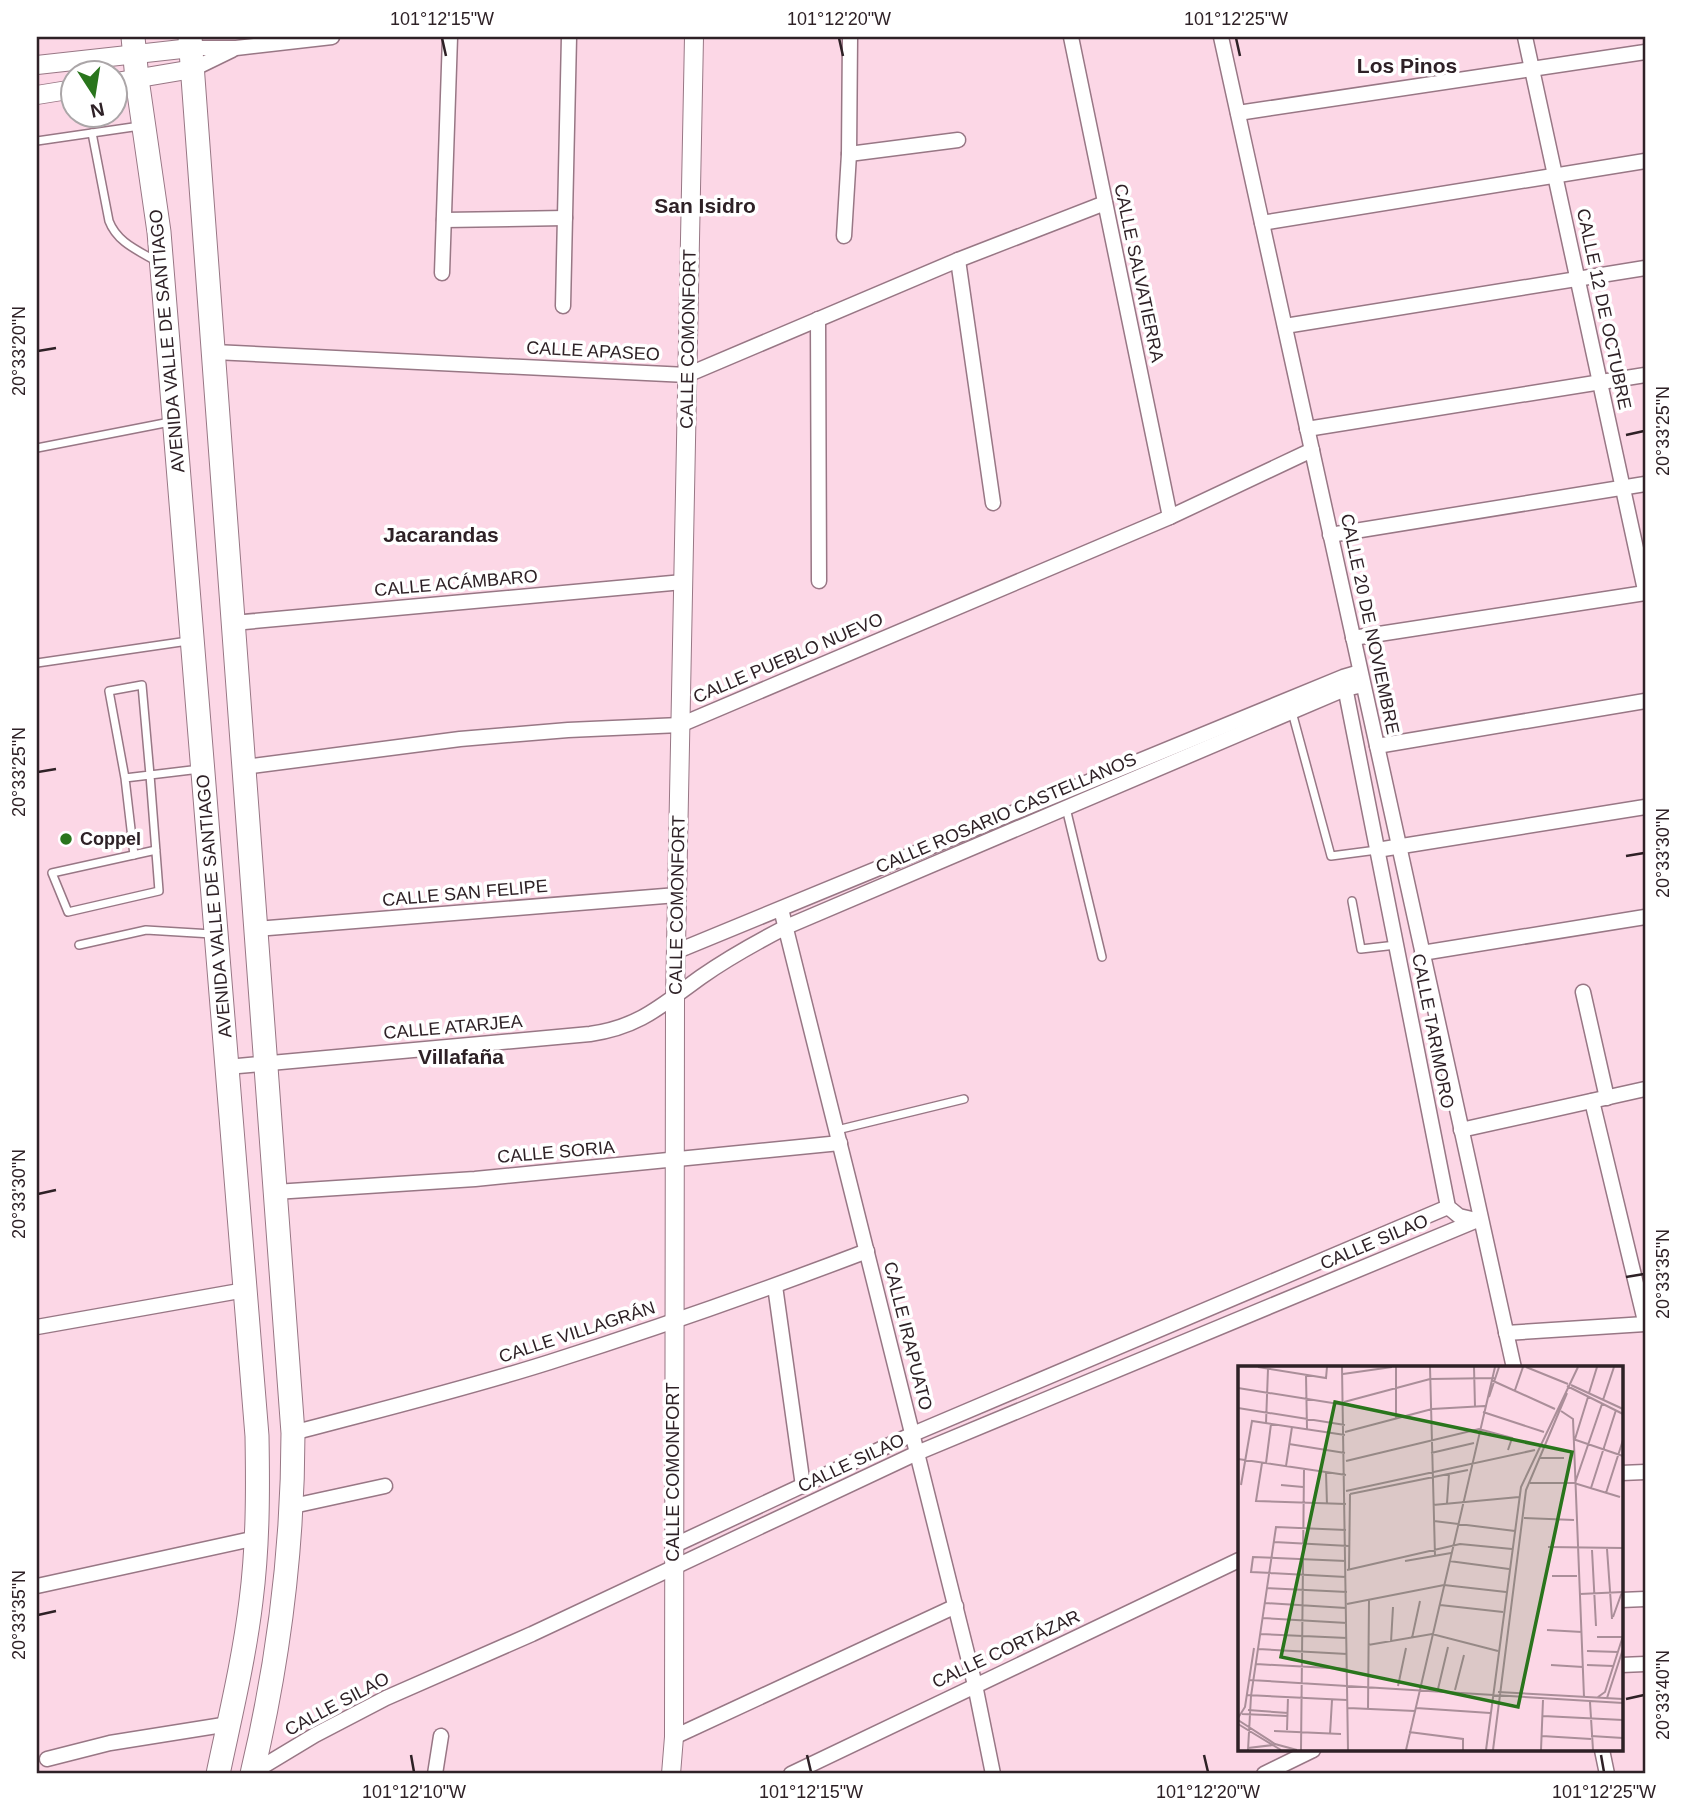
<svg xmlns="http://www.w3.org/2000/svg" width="1682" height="1811" viewBox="0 0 1682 1811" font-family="Arial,sans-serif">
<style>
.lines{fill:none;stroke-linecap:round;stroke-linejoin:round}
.service-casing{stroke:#987785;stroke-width:10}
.minor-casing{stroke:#987785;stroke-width:17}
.tertiary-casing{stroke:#987785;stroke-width:20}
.primary-casing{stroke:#987785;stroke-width:25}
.service{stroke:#fff;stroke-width:7}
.minor{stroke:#fff;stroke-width:14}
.tertiary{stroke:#fff;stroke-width:18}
.primary{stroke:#fff;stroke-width:23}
.ticks{fill:none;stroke:#2e2126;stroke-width:2.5}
.poi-dot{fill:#29751c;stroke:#fff;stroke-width:2.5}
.labels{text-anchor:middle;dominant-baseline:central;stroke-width:7;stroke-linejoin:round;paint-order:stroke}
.street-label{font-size:18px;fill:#2e2126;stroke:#fff}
.poi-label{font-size:18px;font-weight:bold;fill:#2e2126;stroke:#fff;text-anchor:start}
.quarter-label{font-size:21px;font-weight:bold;fill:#2e2126;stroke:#fff}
.inset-road{fill:none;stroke:#aa8e99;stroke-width:2}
.view{fill:#29751c;fill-opacity:0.15;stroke:#29751c;stroke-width:3.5}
.inset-edge{fill:none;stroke:#2e2126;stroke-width:3.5}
.neatline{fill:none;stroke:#2e2126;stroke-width:2.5}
.ticks-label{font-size:18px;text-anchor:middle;fill:#2e2126}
</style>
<rect width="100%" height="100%" fill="#fcd7e6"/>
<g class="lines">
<defs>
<g id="service">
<path d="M92 133 140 126"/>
<path d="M37 141 92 133 109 221C117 242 137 250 156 261"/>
<path d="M37 448 170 422"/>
<path d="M37 663 188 641"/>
<path d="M1292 712 1331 856 1377 850"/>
<path d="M125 778 150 775 142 685 109 691 125 778 134 855"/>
<path d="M1066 808 1102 957"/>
<path d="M156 850 52 873 68 912 159 891 150 775 200 769"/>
<path d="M1352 901 1361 949 1396 945"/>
<path d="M79 945 146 930 212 934"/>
<path d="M837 1130 964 1099"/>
</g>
<g id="minor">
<path d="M1071 37 1170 517"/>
<path d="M1221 37 1514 1368"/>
<path d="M1525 37 1645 590"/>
<path d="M191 48H236L332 37"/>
<path d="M193 69 232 50"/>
<path d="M1238 113 1645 52"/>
<path d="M849 154 958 140"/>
<path d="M444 220 565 218"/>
<path d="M1262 223 1645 161"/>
<path d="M844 236 849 154 850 37"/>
<path d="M958 260 993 503"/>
<path d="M442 273 450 37"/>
<path d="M563 306 569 37"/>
<path d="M818 319 819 581"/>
<path d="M1285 326 1645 268"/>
<path d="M214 352 687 375 958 260 1105 203"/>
<path d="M1307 429 1645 375"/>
<path d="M1330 535 1645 484"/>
<path d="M233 623 683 582"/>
<path d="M1353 638 1645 593"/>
<path d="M1344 682 1448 1207 1459 1216 1476 1220"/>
<path d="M1377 746 1645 701"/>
<path d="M244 767 460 739 568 730 680 725 1170 517 1312 450"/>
<path d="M1377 850 1645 807"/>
<path d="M781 909 975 1685 993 1774"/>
<path d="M256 929 677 895"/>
<path d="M675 952 1343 677 1360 672"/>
<path d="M1422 953 1645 917"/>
<path d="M1583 992 1607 1098"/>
<path d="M227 1067 590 1034C640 1027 662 1005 701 977 728 958 757 942 786 927L1345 689 1363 685"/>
<path d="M1592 1101 1645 1321"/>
<path d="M1461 1130 1645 1089"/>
<path d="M275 1192 475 1179 840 1143"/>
<path d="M775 1286 803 1486"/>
<path d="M37 1327 245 1290"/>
<path d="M1506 1333 1645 1324"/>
<path d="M293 1433C379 1410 465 1389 550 1362 657 1328 762 1291 867 1251"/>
<path d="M1621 1473 1645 1472"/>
<path d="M293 1506 385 1486"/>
<path d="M673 1546 913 1434 1448 1207"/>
<path d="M37 1586 256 1538"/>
<path d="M1621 1600 1645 1599"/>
<path d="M1621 1665 1645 1664"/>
<path d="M674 1737 956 1606"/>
<path d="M1602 1750 1607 1774"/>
<path d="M47 1759 110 1743 229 1724"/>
<path d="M252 1773 315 1735 386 1698 532 1634 917 1453 1480 1219"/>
<path d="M435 1774 441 1736"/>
<path d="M791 1774 1239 1560"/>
<path d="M1264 1774 1313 1750"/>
</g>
<g id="tertiary">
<path d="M37 65 191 48"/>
<path d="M116 82 193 69"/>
<path d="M37 95 74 89"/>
<path d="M671 1774 674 1737 675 998 694 37"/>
</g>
<g id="primary">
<path d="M133 37 137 79 159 232 257 1436C258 1491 258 1546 251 1601 244 1660 230 1717 218 1774"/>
<path d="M190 37 293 1433C293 1550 279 1660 252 1774"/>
</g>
</defs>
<use href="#service" class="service-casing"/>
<use href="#minor" class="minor-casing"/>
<use href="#tertiary" class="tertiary-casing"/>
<use href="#primary" class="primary-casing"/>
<use href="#service" class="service"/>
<use href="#minor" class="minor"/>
<use href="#tertiary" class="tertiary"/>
<use href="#primary" class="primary"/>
</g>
<path class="ticks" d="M442 38 446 56M839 38 843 56M1236 38 1240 56M38 351 56 348M1626 435 1644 431M38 772 56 769M1626 856 1644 853M38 1194 56 1190M1626 1277 1644 1274M38 1615 56 1611M1626 1699 1644 1695M411 1755 414 1772M807 1755 811 1772M1204 1755 1208 1772M1601 1755 1604 1772"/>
<circle class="poi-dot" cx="66" cy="839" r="7"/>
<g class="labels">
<g class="street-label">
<text transform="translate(1139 273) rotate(78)">CALLE SALVATIERRA</text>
<text transform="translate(1604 309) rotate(78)">CALLE 12 DE OCTUBRE</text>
<text transform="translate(688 339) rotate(-89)">CALLE COMONFORT</text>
<text transform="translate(167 341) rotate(-95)">AVENIDA VALLE DE SANTIAGO</text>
<text transform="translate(593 351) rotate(3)">CALLE APASEO</text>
<text transform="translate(456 583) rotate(-5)">CALLE ACÁMBARO</text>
<text transform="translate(1370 624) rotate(78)">CALLE 20 DE NOVIEMBRE</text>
<text transform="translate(788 658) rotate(-23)">CALLE PUEBLO NUEVO</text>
<text transform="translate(1006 813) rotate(-23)">CALLE ROSARIO CASTELLANOS</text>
<text transform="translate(465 893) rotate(-5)">CALLE SAN FELIPE</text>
<text transform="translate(677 905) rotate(-89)">CALLE COMONFORT</text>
<text transform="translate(214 906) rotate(-95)">AVENIDA VALLE DE SANTIAGO</text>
<text transform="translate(453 1027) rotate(-5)">CALLE ATARJEA</text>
<text transform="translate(1433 1031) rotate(79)">CALLE TARIMORO</text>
<text transform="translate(556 1152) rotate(-5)">CALLE SORIA</text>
<text transform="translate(1374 1242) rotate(-23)">CALLE SILAO</text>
<text transform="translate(577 1332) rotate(-18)">CALLE VILLAGRÁN</text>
<text transform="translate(908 1336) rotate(76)">CALLE IRAPUATO</text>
<text transform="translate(851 1463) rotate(-25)">CALLE SILAO</text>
<text transform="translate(673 1472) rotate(-90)">CALLE COMONFORT</text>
<text transform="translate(1006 1649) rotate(-25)">CALLE CORTÁZAR</text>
<text transform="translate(337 1704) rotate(-28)">CALLE SILAO</text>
</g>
<g class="poi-label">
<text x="80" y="839">Coppel</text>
</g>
<g class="quarter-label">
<text x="1407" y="65">Los Pinos</text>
<text x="705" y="205">San Isidro</text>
<text x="441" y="534">Jacarandas</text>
<text x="461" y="1056">Villafaña</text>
</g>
</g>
<g transform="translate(1238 1366)">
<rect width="385" height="385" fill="#fcd7e6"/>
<path class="inset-road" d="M20 1 88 12 89 1M104 1 110 384M158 1V53M192 1 197 190M236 1 237 41M288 1 330 18M105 8 154 1M68 9 69 63M253 14 317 43M333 19 385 43M329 20 385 48M0 22 107 39M277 24 285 1M351 27 359 1M251 31 261 1M365 34 376 1M106 36 192 13 258 12M0 42 107 59M323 45 335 53 346 331M245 46 306 66M28 57 30 3M107 66 194 43 247 40M335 73 385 90M337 73 350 31M51 78 107 87M193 87 236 77M301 92H326M0 93 108 109M108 95 241 63 274 72 270 84M24 97 18 135 108 138M28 97 33 58M48 100 54 61M88 106 89 139M292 117H336L382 131M337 117 364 38M3 119 14 55 107 69M43 119 65 121M353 122 378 44M108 125 297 84M368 127 385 74M112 128 230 104M209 137 211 108M195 139 281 131M286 152 336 154M196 155 277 165M36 176 111 180M310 181 385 182M385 182V123M369 183 374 253M354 184 358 260M167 195 213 187M211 195 271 203M109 204 222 178 274 183M111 204 112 128M314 210H339M108 211 13 206 15 191 108 195M29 222 109 226M342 228 385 226M27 237 108 242M109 238 206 219 268 226M202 239 265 246M375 251 384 226M24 252 109 257M309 264 344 266M22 268 109 272M359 271H385M174 272 182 235M153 276 155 241M130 279 194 268 260 285M20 283 109 288M349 285 380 286M18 298 109 303M313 299 345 301M349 299 375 300M12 314 385 337M160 320 168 282M200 323 210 281M217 324 226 289M260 326 385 333M9 329 109 334M360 331 367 326 385 270M369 332 385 283M352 336 355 384M110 342 177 345M178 342 252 347M130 343 131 233M10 344 50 347M4 348 49 350M305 350 385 354M0 352 7 341 16 282M0 354 37 378 59 384M0 358 43 384M49 364 50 331M36 365 103 368M171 366 225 373V384M92 368 94 334M304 370 353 373M353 370 385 372M10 382 35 379M10 384 13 330 38 161 108 164M63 384 66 103M168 384 257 1M248 384 283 121 340 1M255 384 288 124 329 27M303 384 305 334"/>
<path class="view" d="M97 36 334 86 280 341 43 291Z"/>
<rect width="385" height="385" class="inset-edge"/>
</g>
<rect width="1682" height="1811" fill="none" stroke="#ffffff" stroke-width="77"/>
<g transform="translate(94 94) rotate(168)"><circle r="33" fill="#ffffff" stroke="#aba6a8" stroke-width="2"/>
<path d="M0-5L12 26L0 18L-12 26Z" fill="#29751c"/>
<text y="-10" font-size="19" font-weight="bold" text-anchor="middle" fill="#2e2126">N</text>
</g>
<rect x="38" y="38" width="1606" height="1734" class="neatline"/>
<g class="ticks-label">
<text x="442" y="25">101°12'15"W</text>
<text x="839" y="25">101°12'20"W</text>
<text x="1236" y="25">101°12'25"W</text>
<text transform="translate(19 351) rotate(-90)" y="6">20°33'20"N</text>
<text transform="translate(1663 431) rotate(-90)" y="6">20°33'25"N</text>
<text transform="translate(19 772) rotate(-90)" y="6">20°33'25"N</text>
<text transform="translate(1663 853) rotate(-90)" y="6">20°33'30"N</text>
<text transform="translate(19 1194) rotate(-90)" y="6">20°33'30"N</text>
<text transform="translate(1663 1274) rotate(-90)" y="6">20°33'35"N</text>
<text transform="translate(19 1615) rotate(-90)" y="6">20°33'35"N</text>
<text transform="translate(1663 1695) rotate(-90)" y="6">20°33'40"N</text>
<text x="414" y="1798">101°12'10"W</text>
<text x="811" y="1798">101°12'15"W</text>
<text x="1208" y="1798">101°12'20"W</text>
<text x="1604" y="1798">101°12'25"W</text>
</g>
</svg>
